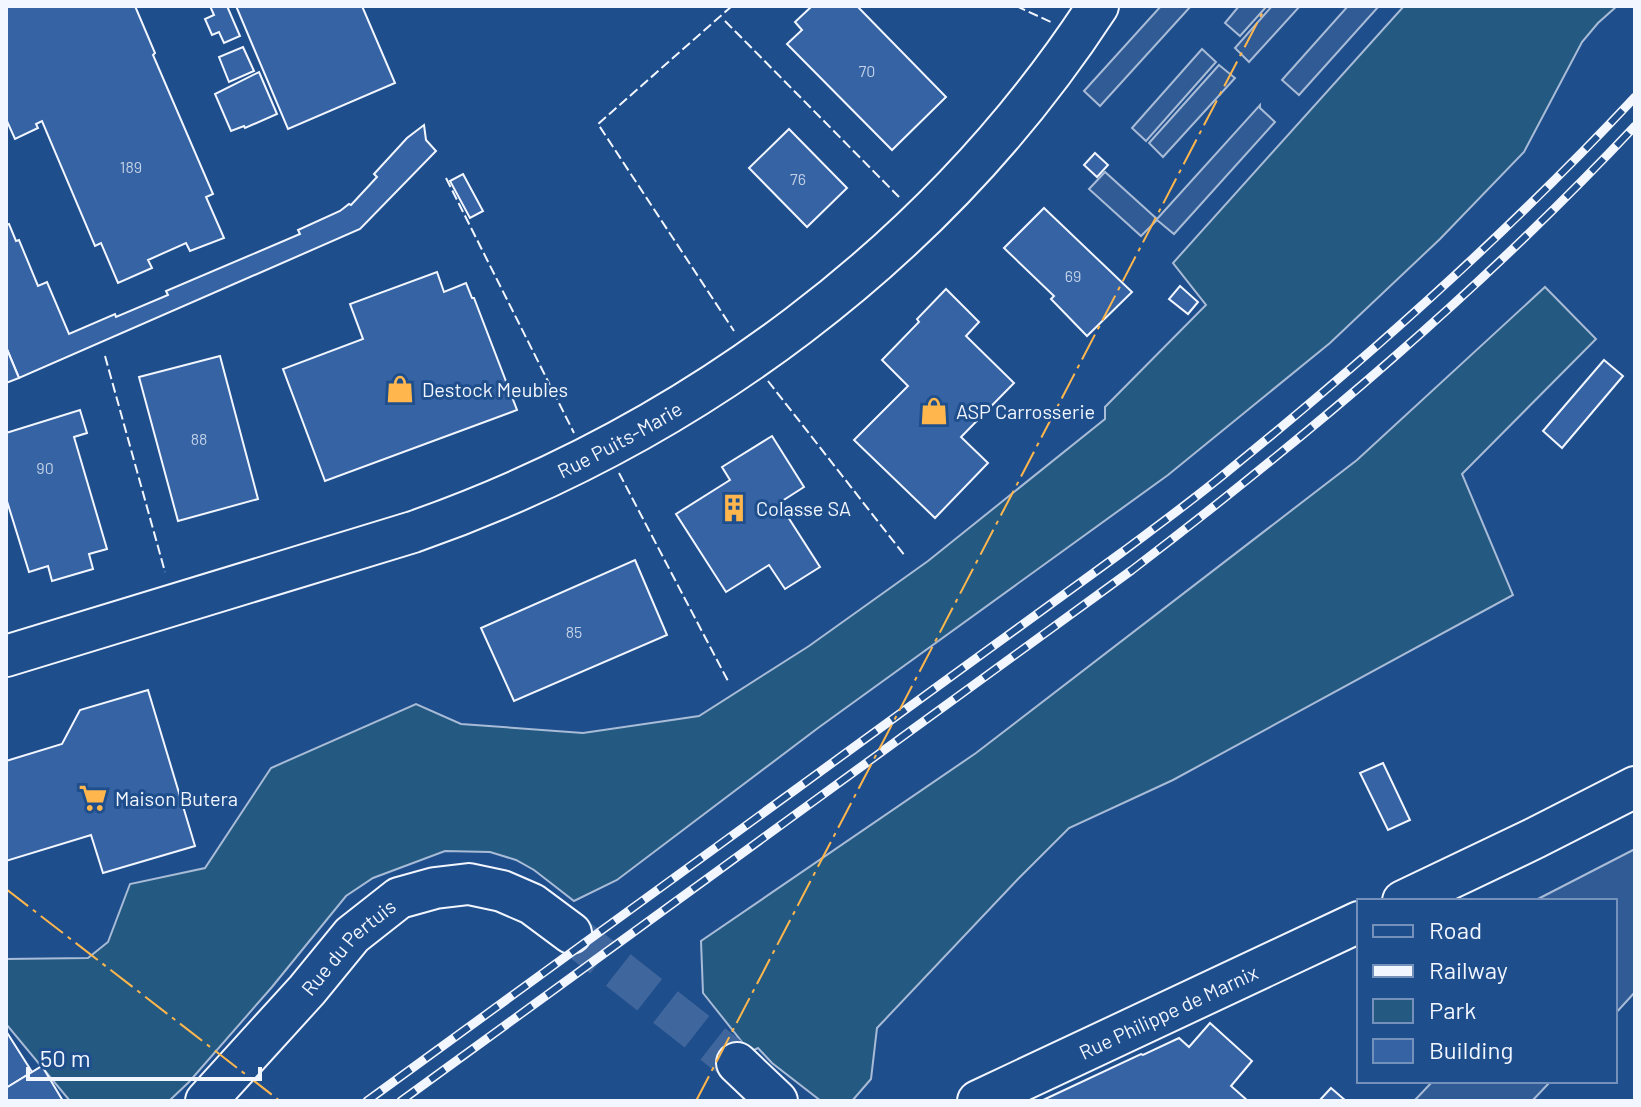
<svg xmlns="http://www.w3.org/2000/svg" width="1641" height="1107" viewBox="0 0 1641 1107" font-family="Barlow,sans-serif">
<style>
.green{fill:#245a82;stroke:#a8bbd7;stroke-width:2}
.parking{fill:#305b95;stroke:#a8bbd7;stroke-width:2}
.building{fill:#3563a3;stroke:#f2f6ff;stroke-width:2}
.lines{fill:none;stroke-linecap:round;stroke-linejoin:round}
.secondary-tunnel{stroke:#3f679d;stroke-width:40;stroke-dasharray:40 20;stroke-linecap:butt}
.secondary-casing{stroke:#f2f6ff;stroke-width:44}
.secondary{stroke:#1f4e8c;stroke-width:40}
.rail-casing{stroke:#f2f6ff;stroke-width:9}
.rail{stroke:#1f4e8c;stroke-width:6;stroke-dasharray:18;stroke-linecap:butt}
.fence{stroke:#f2f6ff;stroke-width:2;stroke-dasharray:10 4;stroke-linecap:butt}
.power{stroke:#ffb74d;stroke-width:2;stroke-dasharray:28 6 4 6;stroke-linecap:butt}
.labels{text-anchor:middle;dominant-baseline:central;stroke-width:6;stroke-linejoin:round;paint-order:stroke}
.number-label{font-size:16px;fill:#c3d1e8}
.poi-label{font-size:20px;fill:#f2f6ff;stroke:#1f4e8c;text-anchor:start}
.street-label{font-size:20px;fill:#f2f6ff;stroke:#1f4e8c}
</style>
<rect width="100%" height="100%" fill="#1f4e8c"/>
<g class="green">
<path d="M1404 6H1617L1598 23 1582 42 1524 152 1440 239 1330 343 1168 475 818 728 617 880 574 901 534 870 516 860 490 852 445 851 373 878 346 896 272 987 189 1082 169 1101H70L6 1024V959L88 958 108 942 130 884 205 868 271 768 416 704 461 724 583 733 699 716 809 646 928 561 1105 419V407L1206 305 1173 263Z"/>
<path d="M1545 287 1596 339 1462 474 1513 595 1173 780 1069 828 1019 878 877 1028 871 1079 852 1101H821L772 1063 758 1048 750 1052 703 993 701 941 976 753 1357 460Z"/>
</g>
<g class="parking">
<path d="M1161 6H1191L1100 106 1084 91Z"/>
<path d="M1239 6H1267L1240 36 1225 23Z"/>
<path d="M1272 6H1300L1249 62 1235 48Z"/>
<path d="M1348 6H1379L1299 95 1282 80Z"/>
<path d="M1202 49 1216 62 1146 141 1132 128Z"/>
<path d="M1219 65 1235 78 1163 157 1149 143Z"/>
<path d="M1260 105V108L1275 122 1174 234 1157 220 1141 236 1089 189 1105 172 1157 219Z"/>
<path d="M1635 849V992L1615 1014V901H1534Z"/>
<path d="M1433 1081H1551L1532 1101H1414Z"/>
</g>
<g class="building">
<path d="M6 6H135L155 53 153 55 213 194 206 197 224 238 190 251 186 243 148 260 152 268 118 283 101 243 95 246 42 121 36 124 38 128 15 139 6 119Z"/>
<path d="M210 6H227L240 36 224 43 219 32 212 35 205 19 214 15Z"/>
<path d="M236 6H362L395 83 288 129Z"/>
<path d="M812 6H857L946 97 892 150 787 44 802 30 795 22Z"/>
<path d="M243 47 254 71 229 82 219 57Z"/>
<path d="M259 72 277 114 245 128 244 126 231 131 215 94Z"/>
<path d="M424 125 426 140 436 151 360 229 19 378 6 347V225L9 224 16 241 19 240 38 286 47 282 69 334 115 314 116 317 168 295 166 291 300 234 298 230 340 211 349 204 351 205 377 177 374 174 407 138Z"/>
<path d="M789 129 847 188 807 227 749 168Z"/>
<path d="M1095 153 1108 165 1097 177 1084 165Z"/>
<path d="M463 174 483 211 470 218 450 181Z"/>
<path d="M1044 208 1132 292 1087 336 1051 299 1054 296 1004 248Z"/>
<path d="M437 272 444 292 466 283 472 298H474L517 410 325 481 283 369 363 339 350 304Z"/>
<path d="M1180 286 1198 302 1188 314 1169 299Z"/>
<path d="M946 289 979 322 966 336 1014 383 961 437 988 463 935 518 854 440 908 386 882 360 919 322 917 319Z"/>
<path d="M6 347 19 378 6 383Z"/>
<path d="M220 356 258 499 178 521 139 377Z"/>
<path d="M1604 360 1623 376 1562 448 1543 431Z"/>
<path d="M80 410 87 433 74 437 107 549 89 554 93 569 52 581 48 566 29 572 6 498V433Z"/>
<path d="M772 436 804 487 779 503 820 567 785 589 769 565 726 592 676 514 730 480 722 467Z"/>
<path d="M635 560 667 635 514 701 481 628Z"/>
<path d="M148 690 195 846 103 873 91 835 6 861V761L62 744 80 710Z"/>
<path d="M1383 763 1410 820 1388 830 1360 773Z"/>
<path d="M1210 1023 1252 1061 1231 1086 1248 1101H1041L1141 1054 1143 1055 1179 1038 1189 1047Z"/>
<path d="M6 1031 32 1072 6 1088Z"/>
<path d="M42 1066 63 1101H6V1088Z"/>
<path d="M1331 1088 1346 1101H1319Z"/>
</g>
<g class="lines">
<path class="secondary-tunnel" d="M571 933 737 1063"/>
<defs>
<g id="secondary">
<path id="s1" d="M6 656 413 532C689 435 937 253 1098 6"/>
<path d="M1403 901 1535 838 1635 787"/>
<path d="M737 1063 777 1101"/>
<path id="s2" d="M206 1101 307 990 352 935 399 898 435 888 469 884 502 891 532 904 571 933"/>
<path id="s3" d="M978 1101 1359 922"/>
</g>
</defs>
<use href="#secondary" class="secondary-casing"/>
<use href="#secondary" class="secondary"/>
<defs>
<g id="rail">
<path d="M367 1101 1121 553C1157 526 1193 500 1228 471 1371 355 1509 232 1635 97"/>
<path d="M401 1101 1132 570C1310 434 1481 290 1635 126"/>
</g>
</defs>
<use href="#rail" class="rail-casing"/>
<use href="#rail" class="rail"/>
<g class="fence">
<path d="M732 6 598 124 734 331"/>
<path d="M1016 6 1051 22"/>
<path d="M725 21 899 197"/>
<path d="M446 178 574 433"/>
<path d="M105 356 165 572"/>
<path d="M768 381 905 556"/>
<path d="M619 473 728 681"/>
</g>
<g class="power">
<path d="M6 889 280 1101"/>
<path d="M696 1101 1266 6"/>
</g>
</g>
<defs>
<symbol id="shop-bare" viewBox="-9 -9 18 18"><path d="M-5-2.5h2.3a2.7 3.5 0 0 1 5.4 0H5L5.5 6h-11ZM-1.5-2.5h3a1.5 2.3 0 0 0-3 0Z" fill="#ffb74d" stroke="#1f4e8c" stroke-width="2.5" paint-order="stroke"/></symbol>
<symbol id="building-bare" viewBox="-9 -9 18 18"><path d="M-4-6H4V6H1V3H-1V6H-4ZM-2.5-4.3h1.7v1.8h-1.7ZM.8-4.3h1.7v1.8H.8ZM-2.5-1h1.7V.8h-1.7ZM.8-1h1.7V.8H.8Z" fill="#ffb74d" stroke="#1f4e8c" stroke-width="2.5" paint-order="stroke"/></symbol>
<symbol id="supermarket-bare" viewBox="-9 -9 18 18"><path d="M-6-5.5h2.5l.6 2H6L4.5 2H-2.5L-4.4-4H-6ZM-1.5 3.2a1.3 1.3 0 1 0 .1 0ZM3 3.2a1.3 1.3 0 1 0 .1 0Z" fill="#ffb74d" stroke="#1f4e8c" stroke-width="2.5" paint-order="stroke"/></symbol>
</defs>
<g fill-rule="evenodd">
<use href="#shop-bare" x="380" y="369" width="40" height="40"/>
<use href="#shop-bare" x="914" y="391" width="40" height="40"/>
<use href="#building-bare" x="714" y="488" width="40" height="40"/>
<use href="#supermarket-bare" x="73" y="778" width="40" height="40"/>
</g>
<g class="labels">
<g class="number-label">
<text x="867" y="70">70</text>
<text x="131" y="166">189</text>
<text x="798" y="178">76</text>
<text x="1073" y="275">69</text>
<text x="199" y="438">88</text>
<text x="45" y="467">90</text>
<text x="574" y="631">85</text>
</g>
<g class="poi-label">
<text x="422" y="389">Destock Meubles</text>
<text x="956" y="411">ASP Carrosserie</text>
<text x="756" y="508">Colasse SA</text>
<text x="115" y="798">Maison Butera</text>
</g>
<g class="street-label">
<text stroke="none"><textPath href="#s1" startOffset="652">Rue Puits-Marie</textPath></text>
<text stroke="none"><textPath href="#s2" startOffset="210">Rue du Pertuis</textPath></text>
<text stroke="none"><textPath href="#s3" startOffset="210">Rue Philippe de Marnix</textPath></text>
</g>
</g>
<rect width="1641" height="1107" fill="none" stroke="#f2f6ff" stroke-width="16"/>
<rect x="1357" y="899" width="260" height="184" fill="#1f4e8c" stroke="#7391ba" stroke-width="2"/>
<rect x="1373" y="925" width="40" height="12" fill="#1f4e8c" stroke="#7391ba" stroke-width="2"/>
<text x="1429" y="939" font-size="24" fill="#f2f6ff">Road</text>
<rect x="1373" y="965" width="40" height="12" fill="#f2f6ff" stroke="#7391ba" stroke-width="2"/>
<text x="1429" y="979" font-size="24" fill="#f2f6ff">Railway</text>
<rect x="1373" y="999" width="40" height="24" fill="#245a82" stroke="#7391ba" stroke-width="2"/>
<text x="1429" y="1019" font-size="24" fill="#f2f6ff">Park</text>
<rect x="1373" y="1039" width="40" height="24" fill="#3563a3" stroke="#7391ba" stroke-width="2"/>
<text x="1429" y="1059" font-size="24" fill="#f2f6ff">Building</text>
<path d="M28 1067v12h232v-12" fill="none" stroke="#f2f6ff" stroke-width="4"/>
<text x="40" y="1067" font-size="24" fill="#f2f6ff" stroke="#1f4e8c" stroke-width="6" paint-order="stroke">50 m</text>
</svg>
